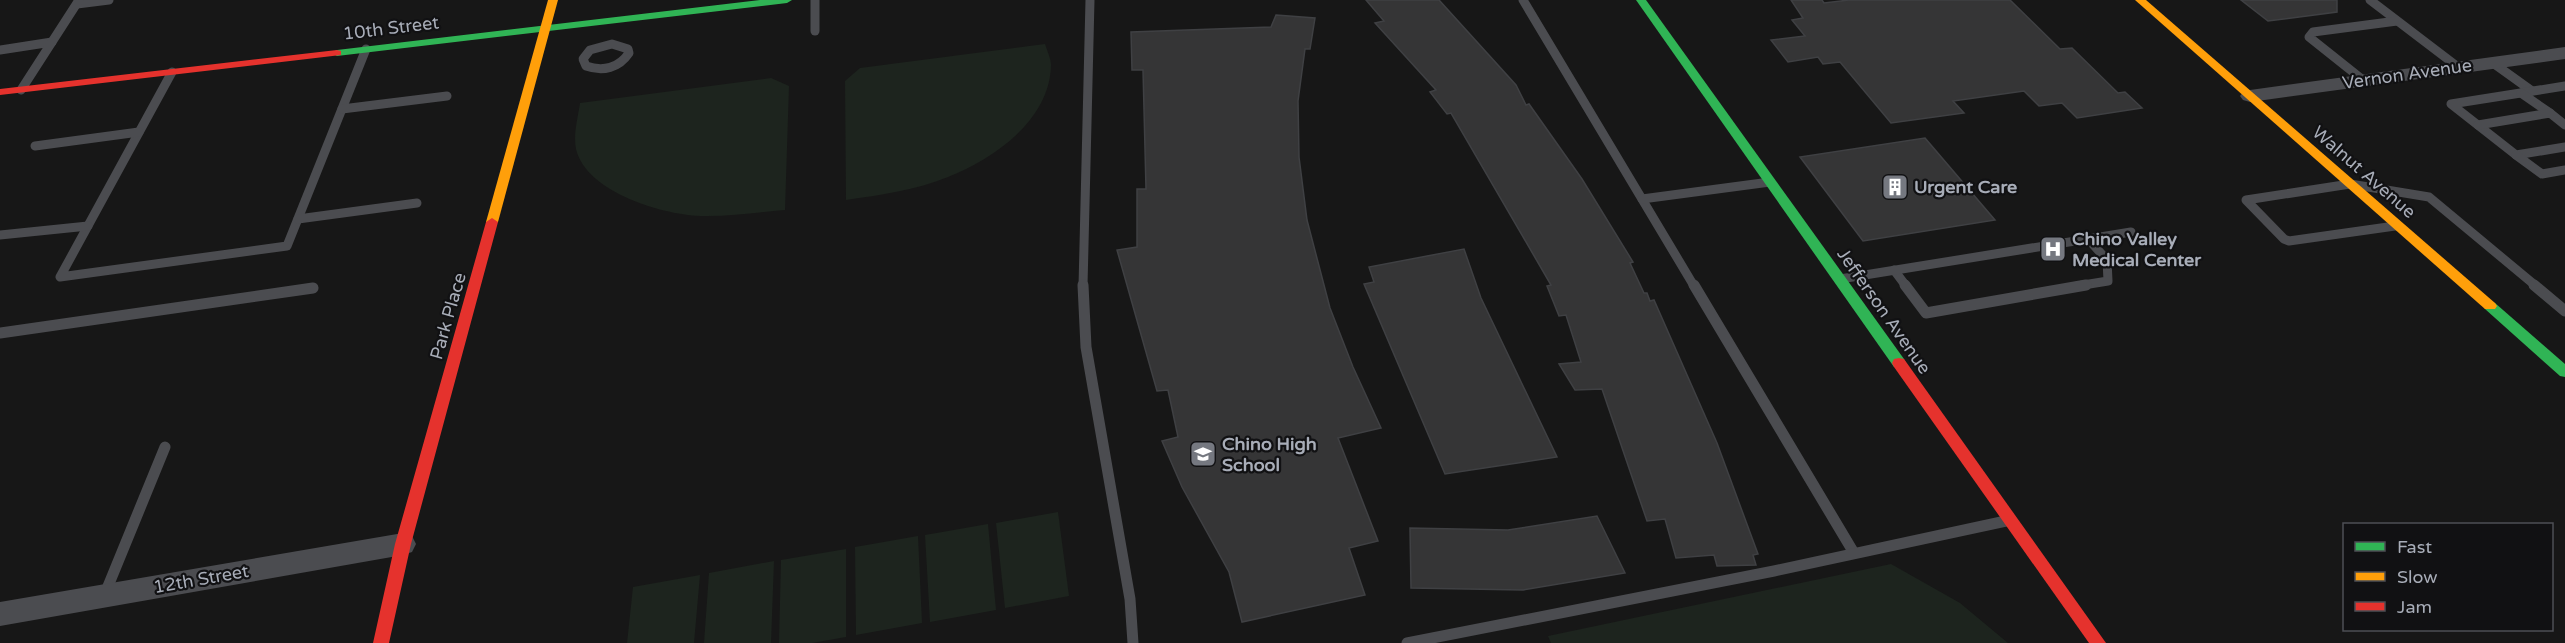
<svg xmlns="http://www.w3.org/2000/svg" width="2565" height="643" viewBox="0 0 2565 643" font-family="'Varela Round',sans-serif">
<style>
.green{fill:#1d241e}
.building{fill:#353536;stroke:#3f4043;stroke-width:1.5}
.lines{fill:none;stroke-linecap:round;stroke-linejoin:round}
.lane-far1{stroke:#4b4c50;stroke-width:9}
.lane{stroke:#4b4c50;stroke-width:11}
.street{fill:#4b4c50;fill-rule:evenodd}
.fast{fill:#30b455;fill-rule:evenodd}
.slow{fill:#ff9f0a;fill-rule:evenodd}
.jam{fill:#e5322d;fill-rule:evenodd}
.labels{text-anchor:middle;dominant-baseline:central;stroke-width:4.5;stroke-linejoin:round;paint-order:stroke}
.street-label{font-size:18px;fill:#a8adb8;stroke:#111113}
.poi-label{font-size:18px;font-weight:bold;fill:#a8adb8;stroke:#111113;text-anchor:start}
</style>
<rect width="100%" height="100%" fill="#171717"/>
<g class="green">
<path d="M1045 44C1047 50 1051 59 1051 65 1050 120 994 159 948 177 916 190 880 195 846 200L845 81 860 68Z"/>
<path d="M771 78 789 86 785 210C760 212 733 216 707 216 668 217 586 193 576 149 573 135 578 117 580 103Z"/>
<path d="M1058 512 1069 596 1005 608 996 523Z"/>
<path d="M988 524 996 610 930 622 925 535Z"/>
<path d="M918 536 922 623 856 635 855 547Z"/>
<path d="M846 549V637L812 643H779L781 560Z"/>
<path d="M774 561 771 643H704L709 573Z"/>
<path d="M1891 564 1960 603 2008 643H1551L1548 636Z"/>
<path d="M700 575 694 643H627L633 587Z"/>
</g>
<g class="building">
<path d="M1366 0H1439L1516 85 1526 105 1529 104 1582 179 1633 262 1630 263 1644 293H1647L1650 301 1654 300 1717 443 1758 554 1753 555 1756 565 1717 566 1714 555 1676 558 1665 519 1647 521 1602 389 1575 390 1559 364 1581 362 1566 315 1559 316 1547 286 1551 285 1451 113 1447 114 1430 92 1436 90 1375 23 1384 21Z"/>
<path d="M1791 0H1822L1824 3 1849 0H2010L2060 49 2072 48 2118 93 2125 92 2142 108 2077 118 2062 103 2039 106 2024 91 1953 101 1964 113 1891 123 1840 62 1823 64 1818 57 1788 62 1771 40 1805 36 1792 20 1803 18Z"/>
<path d="M2241 0H2337V12L2268 21Z"/>
<path d="M1276 15 1315 18 1310 49H1305L1298 101 1299 157 1307 220 1330 308 1353 367 1381 428 1338 438 1378 541 1349 548 1365 595 1242 622 1229 572 1182 487 1162 441 1178 437 1168 390 1157 391 1117 250 1137 247V189H1146L1143 70H1132L1131 32 1271 27Z"/>
<path d="M1925 138 1995 220 1863 241 1800 157Z"/>
<path d="M1464 249 1481 298 1557 457 1445 474 1364 284 1374 282 1369 267Z"/>
<path d="M1597 516 1625 573 1523 590 1411 588 1410 528 1508 530Z"/>
</g>
<g class="lines">
<g class="lane-far1">
<path d="M815 0V31"/>
<path d="M1523 0 1694 286"/>
<path d="M2370 0 2458 67"/>
<path d="M77 4 109 0"/>
<path d="M612 44 628 49 629 53C619 68 603 72 586 66L583 59 590 50Z"/>
<path d="M0 50 52 42"/>
<path d="M2493 63 2532 91"/>
<path d="M172 72 60 277 287 246 366 49"/>
<path d="M2363 80 2309 37 2313 32 2397 21"/>
<path d="M2565 86 2451 104 2516 155 2565 147"/>
<path d="M21 90 79 0"/>
<path d="M2521 93 2550 113"/>
<path d="M342 109 447 96"/>
<path d="M2478 125 2550 113 2565 125"/>
<path d="M35 146 139 132"/>
<path d="M2516 155 2542 174 2565 170"/>
<path d="M1642 199 1770 182"/>
<path d="M298 219 417 203"/>
<path d="M2395 226 2289 241 2284 239 2246 200 2350 184 2429 197 2536 286"/>
<path d="M0 235 88 226"/>
<path d="M1894 270 1906 286"/>
<path d="M1840 279 2131 232"/>
<path d="M1083 286 1090 0"/>
<path d="M2077 286 2108 281 2107 260 2089 240"/>
</g>
<g class="lane">
<path d="M1083 285 1086 347 1130 599 1133 643"/>
<path d="M1694 285 1854 553"/>
<path d="M1905 285 1926 313 2086 285"/>
<path d="M2534 285 2565 311"/>
<path d="M0 333 313 288"/>
<path d="M104 596 165 447"/>
<path d="M1407 643 1774 571 2006 521"/>
</g>
<g class="street">
<path d="M2565 47V59L2250 102 2243 100 2240 96 2243 92 2250 90Z"/>
<path d="M403 533 412 536 416 544 412 552 403 555 0 626V602Z"/>
</g>
<g class="fast">
<path d="M760 0H792L787 3 337 56 331 53 337 50Z"/>
<path d="M1636 0H1646L1904 359 1906 363 1904 367H1894Z"/>
<path d="M2490 301 2495 303 2565 364V377L2560 376 2485 309 2483 306Z"/>
</g>
<g class="slow">
<path d="M548 0H558L498 222 492 226 486 222Z"/>
<path d="M2135 0H2146L2495 303 2497 306 2495 309H2485Z"/>
</g>
<g class="jam">
<path d="M337 50 341 51V55L0 95V89Z"/>
<path d="M492 218 498 222 411 544 389 643H373L395 544 486 222Z"/>
<path d="M1899 358 1904 359 2106 643H2089L1894 367 1892 363 1894 359Z"/>
</g>
</g>
<defs>
<symbol id="building-square" viewBox="-11 -11 22 22"><rect x="-9" y="-9" width="18" height="18" rx="4" fill="#757880" stroke="#111113"/><path d="M-4-6H4V6H1V3H-1V6H-4ZM-2.5-4.3h1.7v1.8h-1.7ZM.8-4.3h1.7v1.8H.8ZM-2.5-1h1.7V.8h-1.7ZM.8-1h1.7V.8H.8Z" fill="#fff"/></symbol>
<symbol id="hospital-square" viewBox="-11 -11 22 22"><rect x="-9" y="-9" width="18" height="18" rx="4" fill="#757880" stroke="#111113"/><path d="M-5-5h3v3.5h4V-5h3V5h-3V1.5h-4V5h-3Z" fill="#fff"/></symbol>
<symbol id="school-square" viewBox="-11 -11 22 22"><rect x="-9" y="-9" width="18" height="18" rx="4" fill="#757880" stroke="#111113"/><path d="M0-5L7-2L0 1L-7-2ZM-4 1L0 2.5L4 1V4Q0 6-4 4Z" fill="#fff"/></symbol>
</defs>
<g fill-rule="evenodd">
<use href="#building-square" x="1880" y="172" width="30" height="30"/>
<use href="#hospital-square" x="2038" y="234" width="30" height="30"/>
<use href="#school-square" x="1188" y="439" width="30" height="30"/>
</g>
<g class="labels">
<g class="street-label">
<text transform="translate(391 28) rotate(-7)">10th Street</text>
<text transform="translate(2407 74) rotate(-8)">Vernon Avenue</text>
<text transform="translate(2364 172) rotate(41)">Walnut Avenue</text>
<text transform="translate(1884 311) rotate(55)">Jefferson Avenue</text>
<text transform="translate(448 316) rotate(-74)">Park Place</text>
<text transform="translate(201 579) rotate(-10)">12th Street</text>
</g>
<g class="poi-label">
<text x="1914" y="187">Urgent Care</text>
<text x="2072" y="239">Chino Valley<tspan x="2072" dy="21">Medical Center</tspan></text>
<text x="1222" y="444">Chino High<tspan x="1222" dy="21">School</tspan></text>
</g>
</g>
<rect x="2343" y="523" width="210" height="108" fill="#111113" stroke="#4d4f55" stroke-width="1.5"/>
<rect x="2355" y="542" width="30" height="9" fill="#30b455" stroke="#4d4f55" stroke-width="1.5"/>
<text x="2397" y="553" font-size="18" fill="#a8adb8">Fast</text>
<rect x="2355" y="572" width="30" height="9" fill="#ff9f0a" stroke="#4d4f55" stroke-width="1.5"/>
<text x="2397" y="583" font-size="18" fill="#a8adb8">Slow</text>
<rect x="2355" y="602" width="30" height="9" fill="#e5322d" stroke="#4d4f55" stroke-width="1.5"/>
<text x="2397" y="613" font-size="18" fill="#a8adb8">Jam</text>
</svg>
